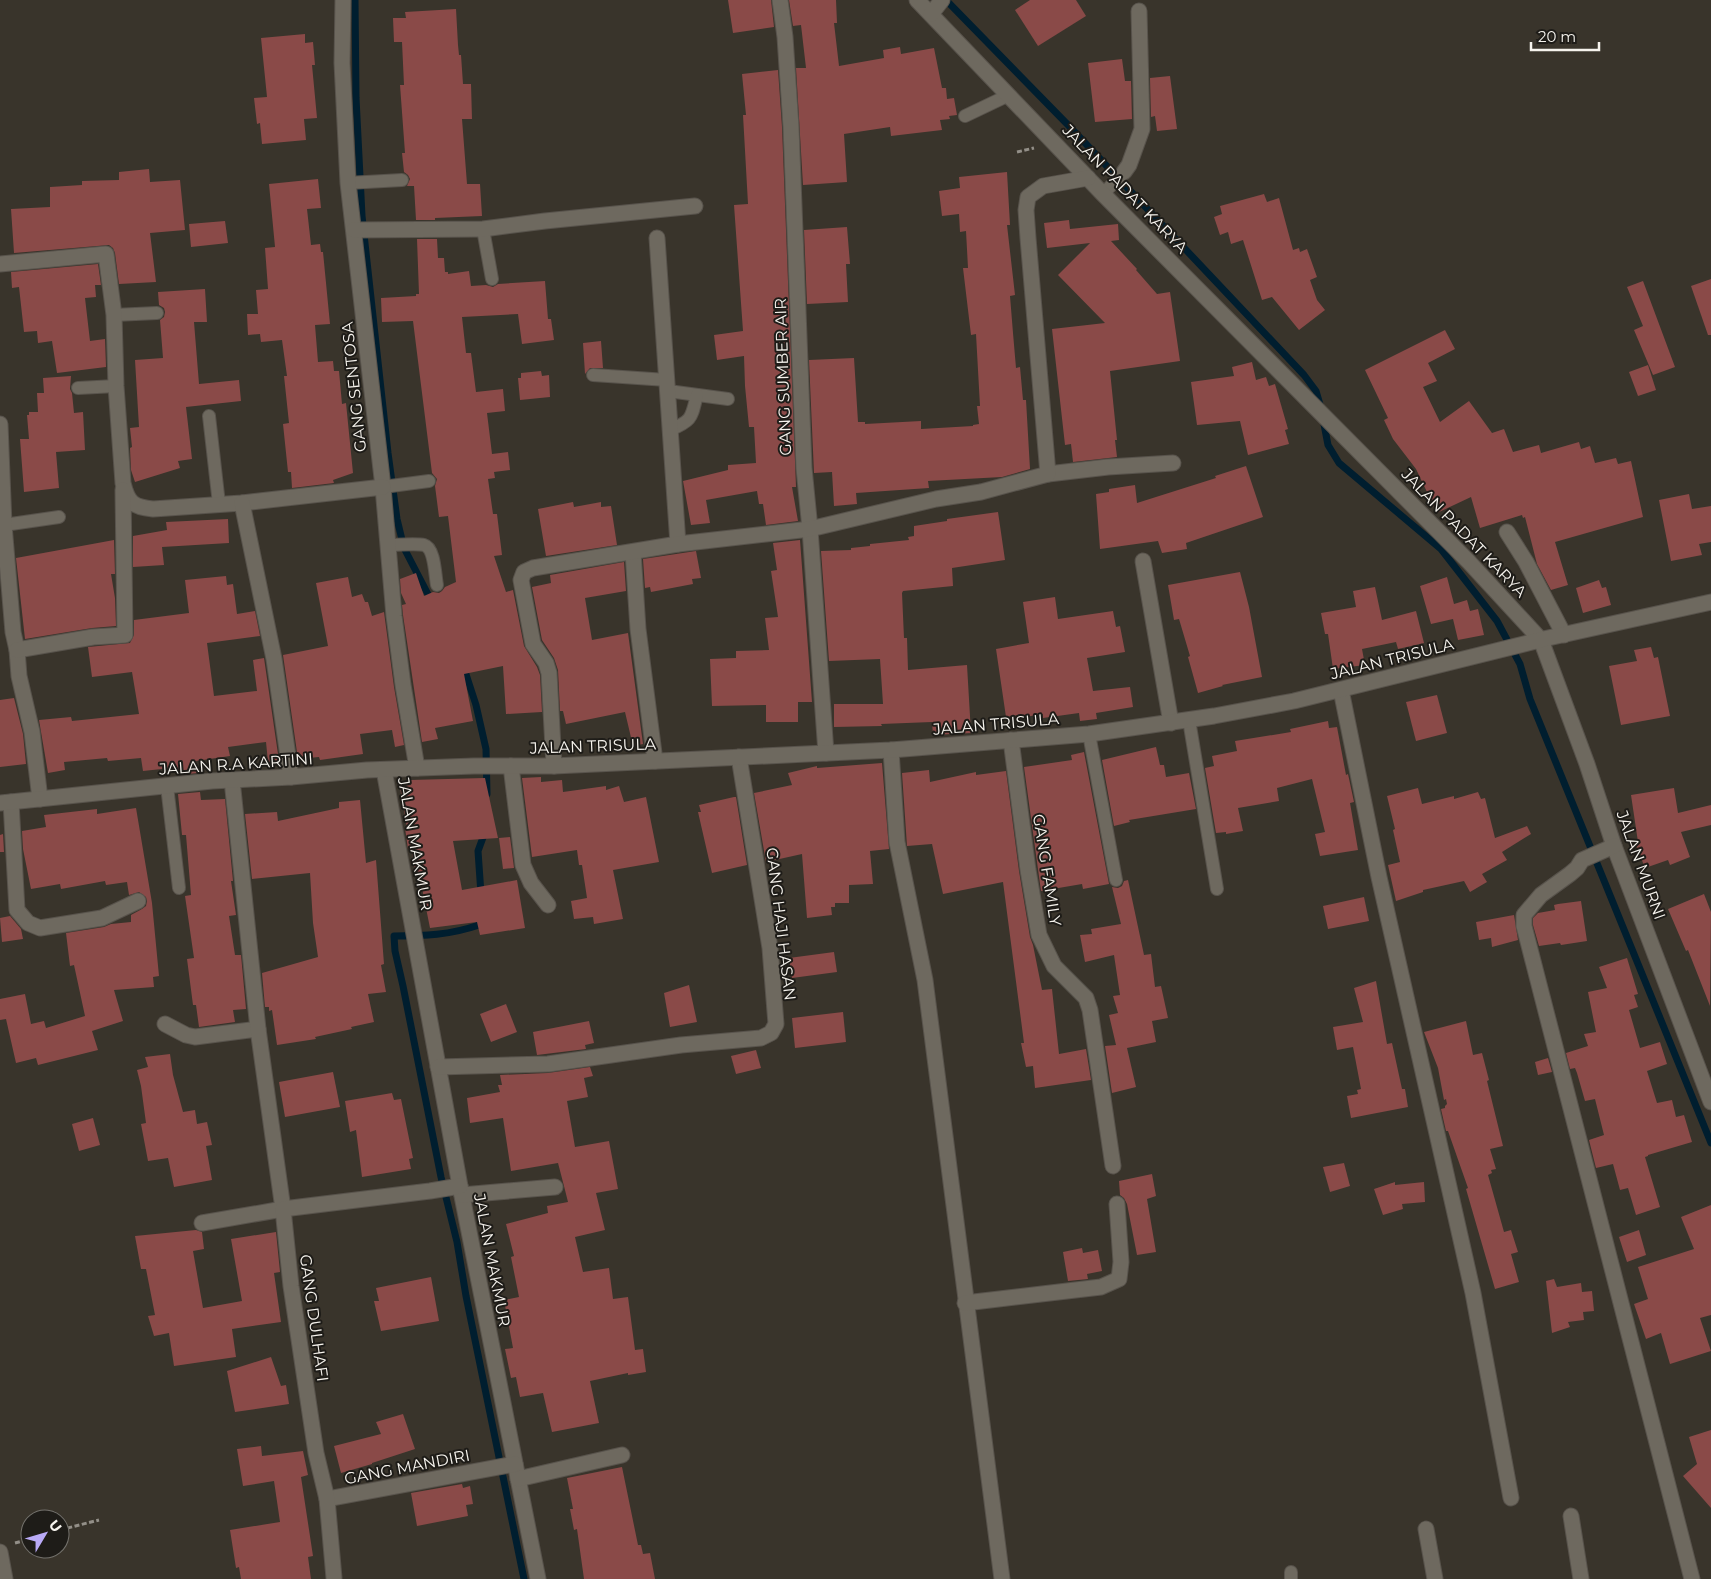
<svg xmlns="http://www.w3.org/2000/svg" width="1711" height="1579" viewBox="0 0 1711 1579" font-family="Montserrat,sans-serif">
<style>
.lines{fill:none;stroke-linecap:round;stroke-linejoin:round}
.stream{stroke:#001e2f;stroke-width:7}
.building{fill:#8a4a48}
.lane-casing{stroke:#58534c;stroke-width:14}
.street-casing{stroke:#58534c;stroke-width:17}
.secondary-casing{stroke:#58534c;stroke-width:17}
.path{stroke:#938f88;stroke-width:3;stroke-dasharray:5 2.5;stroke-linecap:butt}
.lane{stroke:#6e695f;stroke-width:12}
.street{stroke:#6e695f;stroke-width:15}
.secondary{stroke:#6e695f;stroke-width:15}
.labels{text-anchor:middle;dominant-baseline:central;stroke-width:4;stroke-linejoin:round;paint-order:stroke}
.street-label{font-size:16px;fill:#f6f3ed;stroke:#1e1c18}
</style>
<rect width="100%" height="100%" fill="#39342b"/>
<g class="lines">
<g class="stream">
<path d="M355 0 356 98 362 216 388 453 397 519 404 548 432 602"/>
<path d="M946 0 1070 127 1304 375 1316 391 1321 408"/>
<path d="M1323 419 1328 445 1339 463 1441 549 1497 621 1520 664 1530 699 1711 1143"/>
<path d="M463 665 476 705 486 749 487 794"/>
<path d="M481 894 478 851 485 832"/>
<path d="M480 917 479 925C450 935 424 936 394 936L395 951 403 986 441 1177 457 1242 466 1296 524 1579"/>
</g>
</g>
<g class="building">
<path d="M728 0H771L774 27 733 33Z"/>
<path d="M789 0H836L837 23H834L839 66 884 58 883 50 900 47 901 54 934 48 942 88H946L947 99 954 98 957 115 949 116 950 119 940 120 942 130 891 136 890 127 844 134 847 182 803 185 796 68H806L801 25 793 26Z"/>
<path d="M1030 0H1076L1086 16 1038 46 1015 10Z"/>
<path d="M456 9 458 45 459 55H461L463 84H471L472 119H462L467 184H480L482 216 435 218V220H416L414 186H407L410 179 408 175 404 172 402 153H405L400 85H404L402 42H394L393 18H406L405 12Z"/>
<path d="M305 34V43L313 42 315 65H312L317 118 304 119 306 140 262 144 260 123 257 124 254 98 267 97 261 38Z"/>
<path d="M1122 59 1125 81H1131L1132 119 1095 122 1088 63Z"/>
<path d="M778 70 782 127 796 487H792L798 521 766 525 763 504H759L757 491 706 500 710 523 691 525 683 481 728 470V465L756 463 754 427H749L745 386 744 356 717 360 714 335 743 331 734 205 748 204 743 115H746L742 74Z"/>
<path d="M1170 76 1177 129 1157 131 1155 116 1151 117 1150 78Z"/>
<path d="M149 169 150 182 180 180 185 230 150 233 156 282 119 284 115 253 113 248 109 245 14 253 11 209 50 207V187L82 185V181L119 180V172Z"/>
<path d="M1007 172 1010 225H1007L1015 295 1010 296 1013 333 1016 368 1020 367 1023 400H1026L1030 469 1002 477 928 481 929 488 856 493 857 504 834 506 832 472 814 473 809 360 854 358 858 422H865V424L921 421V429L973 426V425L979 424 977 406H980L976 334 971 335 963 268H968L966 231 960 232 959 214 942 216 939 191 960 188 959 177Z"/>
<path d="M318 179 321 208 307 209 311 245 320 244 321 252H323L330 324 315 325 318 362 333 361 334 371H339L342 404 346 403 353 473 333 480 334 483 292 488 291 472H288L283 424 289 423 284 376H287L282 340 261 342 260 334 248 335 247 314H258L256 290 268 289 265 248 275 247 269 184Z"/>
<path d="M1264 194 1267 202 1279 198 1293 250 1299 248 1300 252 1307 249 1317 277 1310 280 1317 300 1325 310 1299 330 1272 297 1262 300 1243 240 1231 244 1228 232 1220 235 1214 217 1222 214 1220 206Z"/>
<path d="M1069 220 1070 229 1118 224 1119 240 1111 241 1137 269 1136 270 1157 294 1170 292 1180 361 1110 371 1117 440H1115L1117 457 1073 462 1071 444 1065 445 1052 329 1105 323 1058 275 1090 243 1047 248 1044 223Z"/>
<path d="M225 221 228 243 191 247 189 224Z"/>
<path d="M847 227 850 264H846L848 302 807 304 804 230Z"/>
<path d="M417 239H437L438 258H444L445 272H448V274L469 271 471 286 486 285 493 287 498 284 545 281 548 319H551L554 340 522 344 518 314 462 317 466 353H471L476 392 503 389 505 411 487 413 492 454 508 452 510 470 494 472 495 478 488 479 493 514H497L502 555 494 556 506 592 513 590 524 646 537 667 540 675 542 712 506 714 503 666 464 674 473 721 435 728 438 739 422 742 403 615 402 605 406 604 401 593 400 579 416 573 424 596 433 592 439 593 442 591 445 587 456 582 448 516 439 517 435 486 437 479 432 473 413 321 382 322 381 298 416 296V294H419Z"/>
<path d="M98 264 101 285H95L96 297 85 298 90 341 105 339 106 367 57 373 52 341 38 343 37 331 24 332 19 287 12 288 11 272Z"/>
<path d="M1711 279V335H1708L1691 286Z"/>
<path d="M1643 281 1675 367 1653 375 1634 330 1643 326 1627 287Z"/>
<path d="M205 289 207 322H194L199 384 239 380 241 401 186 407 192 459 178 461 180 468 135 482 131 470 130 448 132 447 130 428 139 427 135 360 163 358 160 320 164 317 165 312 164 308 159 305 158 292Z"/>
<path d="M1445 330 1455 349 1428 363 1437 381 1423 387 1440 422 1469 401 1492 433 1504 429 1513 452 1539 445 1541 453 1579 442 1581 449 1590 446 1595 463 1616 458 1618 464 1631 461 1643 517 1555 542 1568 585 1551 590 1537 564 1525 517 1523 518 1522 515 1480 528 1471 497 1437 513 1416 469 1393 439 1384 420 1388 418 1365 370Z"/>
<path d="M601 341 603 368H590L585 374 583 343Z"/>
<path d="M1252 362 1256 380 1266 377 1269 386 1275 384 1288 429 1285 430 1289 444 1248 455 1240 421 1197 425 1191 382 1234 376 1232 367Z"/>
<path d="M1648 365 1656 390 1638 396 1629 372Z"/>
<path d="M541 371 542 376 549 375 550 397 520 400 518 378H521V373Z"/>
<path d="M71 376 70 389 72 393 74 413 83 412 85 450 56 452 59 488 24 492 20 439H29L27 415H29V412H38L37 393H44L43 378Z"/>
<path d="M1246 466 1263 517 1186 543 1187 549 1162 553 1158 541 1100 549 1096 494 1109 492V489L1135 485 1137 503 1216 478 1215 476Z"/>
<path d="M1689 494 1692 509 1711 506V542L1699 544 1702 555 1671 561 1659 500Z"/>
<path d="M573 502 574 507 601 502V507L611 506 617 545 546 556 538 509Z"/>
<path d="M998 512 1005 560 952 568 953 586 903 591 902 593 904 638H907L908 670 967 665 971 733 933 735 932 722 881 724 882 726 834 727V704H883L880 659 829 661 821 551 851 550V548L870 546V544L909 540 908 537 914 536V526L947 521V519Z"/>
<path d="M228 519 229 543 162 547 164 565 133 567V536L167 530 166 522Z"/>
<path d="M114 540 115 574H111L115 598 116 626 92 628 25 639 16 558Z"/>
<path d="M800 540 812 702H798V722H766V705L712 706 710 659 736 658V651L769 650 765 618 778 617 771 571 777 570 773 543Z"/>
<path d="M696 551 701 578 692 579 693 584 651 592 650 587 645 588 643 559Z"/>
<path d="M624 562 626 591 585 598 592 640 628 633 643 744 633 746 625 712 566 724 563 711H560L558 670 554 658 542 640 532 587 551 583 550 575Z"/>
<path d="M1240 572 1249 607 1262 677 1222 685 1223 686 1198 693 1188 657 1190 656 1179 619 1174 620 1168 585Z"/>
<path d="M226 576 227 585 233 584 237 614 255 611 260 636 207 643 214 696 257 691 253 660 264 658 279 761 268 762 266 742 228 747 230 756 196 761 198 773 177 775 176 771 172 772 171 768 143 771 141 758 108 761 107 758 64 762 65 770 48 773 39 720 71 717 72 721 139 714 132 672 92 677 88 647 130 643 134 635V620L189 613 185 580Z"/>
<path d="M348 577 352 597 362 594 365 602H368L372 616 384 612 394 687 404 745 395 747 392 730 360 734 363 754 320 760 319 757 298 759 283 655 328 646 316 583Z"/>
<path d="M1447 577 1454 604 1467 600 1470 611 1478 609 1484 635 1458 640 1453 619 1431 624 1420 586Z"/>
<path d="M1599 580 1602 588 1606 587 1611 605 1583 613 1576 588Z"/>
<path d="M1375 587 1382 620 1416 611 1424 643 1398 649 1396 642 1362 649 1365 665 1333 669 1328 634H1325L1321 613 1356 607 1353 591Z"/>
<path d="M1055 597 1058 619 1113 611 1116 627 1120 626 1125 652 1087 658 1093 691 1130 687 1133 707 1096 713 1097 719 1080 721 1079 713 1043 718V714L1019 718 1018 715 1006 717 996 649 1029 643 1023 602Z"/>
<path d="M1651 647 1654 658 1658 657 1670 716 1621 725 1609 666 1637 661 1634 650Z"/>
<path d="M1437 695 1447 733 1416 741 1406 702Z"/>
<path d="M14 698 23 734 26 764 0 767V700Z"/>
<path d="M1328 721 1329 728 1337 727 1346 775 1348 774 1354 802 1350 803 1358 850 1320 856 1315 834 1325 832 1312 779 1277 788 1279 801 1238 808 1243 831 1226 834V832L1216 833 1205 768 1214 766 1212 756 1237 751 1235 741 1291 732 1290 729Z"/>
<path d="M1156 747 1160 765H1164L1166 777 1189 773 1196 809 1129 820 1130 822 1114 826 1102 760Z"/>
<path d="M1084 752 1109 884 1083 889 1082 884 1041 891 1024 767 1072 760 1071 755Z"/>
<path d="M882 763 889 849 870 851 873 884 849 885V903H835V907H831L832 915 807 918 802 854 766 862 754 793 792 785 788 773 817 766V768Z"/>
<path d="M929 770 930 782 976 772V775L1006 771 1019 871 1030 937 1033 945 1042 990 1052 989 1059 1054 1086 1049 1091 1080 1035 1088 1033 1066 1026 1067 1021 1043H1024L1003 882 943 894 932 844 907 846 902 773Z"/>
<path d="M541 777V782L562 780 563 792 606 786V790L619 786 624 802 646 797 659 862 613 870 623 919 594 924 593 917 574 919 571 901 587 898 582 865H579L577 850 532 857 522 778Z"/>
<path d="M485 778 498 838 453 841 462 890 517 880 525 928 480 935 477 922 430 928 419 873 416 874 411 848 408 849 405 828H407L400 787 411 785 410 780Z"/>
<path d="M1418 788 1422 804 1454 796V799L1478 792 1481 799 1485 798 1495 838 1527 826 1531 834 1502 852 1507 860 1482 874 1487 882 1470 892 1464 881 1423 890V892L1396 901 1388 865 1400 862 1393 830 1395 829 1387 796Z"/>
<path d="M1674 788 1678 813 1711 805V825L1681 832 1690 857 1670 865 1668 860 1645 868 1635 843 1638 842 1631 795Z"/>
<path d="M200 792 201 800 225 799 233 881H231L236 915 229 916 235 955H241L246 1009 233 1010 235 1022 199 1027 196 1005H193L187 959 194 958 185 896 191 895 186 835H182L178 794Z"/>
<path d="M734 797H736L747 865 712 873 698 812H701L699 805Z"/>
<path d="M360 800 366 863 376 860 384 964 381 965 386 992 368 994 374 1022 351 1027 352 1029 315 1037 316 1039 277 1045 272 1010 269 1011V1007H265L262 973 318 957 313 923 310 873 252 879 245 814 277 812 278 821 339 808V802Z"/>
<path d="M136 808 152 903 159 976 153 977 154 987 114 990 123 1021 92 1031 98 1050 38 1065 36 1058 16 1063 6 1019 0 1020V999L25 994 31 1024 44 1021 46 1028 85 1016 74 965 70 966 66 933 104 927 111 924 131 922V915L142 909 146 906 147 901 146 897 139 892 129 895 127 882 106 885 105 881 61 889 60 884 31 889 23 849 22 831 46 827 44 815 97 809V814Z"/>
<path d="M3 834 4 852H0V835Z"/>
<path d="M510 837 514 868 503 869 499 838Z"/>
<path d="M1128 880 1144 955 1151 954 1155 987 1161 986 1168 1018 1152 1021 1156 1042 1127 1048 1136 1087 1112 1093 1105 1046 1116 1045 1109 1015 1118 1013 1113 996 1120 995 1114 955 1085 962 1080 935 1092 934 1091 929 1121 924 1112 887 1118 888 1122 886 1124 881Z"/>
<path d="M1704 894 1711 912 1710 1006 1688 950 1686 951 1668 909Z"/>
<path d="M1364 897 1369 921 1328 929 1323 906Z"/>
<path d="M1581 901 1587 941 1561 945 1560 943 1539 946 1533 925V918L1538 913 1555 910 1554 905 1558 904Z"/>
<path d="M1514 915 1518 940 1492 947 1491 938 1479 940 1476 922Z"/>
<path d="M10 916 21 929 23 939 2 942 0 918Z"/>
<path d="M834 952 837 972 792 978 789 958Z"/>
<path d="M1627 958 1638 994 1634 995 1638 1007 1629 1010 1640 1048 1660 1042 1667 1064 1647 1071 1657 1103 1672 1100 1676 1117 1684 1115 1692 1142 1648 1155V1156L1645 1157 1660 1207 1636 1215 1628 1188 1620 1190 1613 1164 1596 1168 1589 1140 1604 1135 1595 1099 1585 1101 1577 1073 1575 1068 1570 1069 1566 1053 1588 1046 1584 1034 1596 1032 1588 992 1607 988 1599 967Z"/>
<path d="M1376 981 1387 1044 1392 1043 1402 1089H1405L1408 1107 1351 1118 1347 1096 1358 1094 1357 1090 1361 1089 1353 1047 1337 1050 1333 1027 1363 1022 1354 988Z"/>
<path d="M689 985 697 1022 670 1027 664 993Z"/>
<path d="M506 1004 517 1032 491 1042 480 1014Z"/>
<path d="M843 1012 846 1042 795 1048 792 1018Z"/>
<path d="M589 1021 594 1043 585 1045 586 1049 537 1055 533 1032Z"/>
<path d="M1466 1021 1473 1055 1482 1053 1489 1080 1487 1081 1503 1146 1490 1149 1496 1169 1491 1170 1492 1173 1488 1175 1504 1232 1511 1230 1518 1252 1511 1254 1519 1282 1495 1289 1466 1189 1468 1188 1448 1131H1446L1441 1109 1445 1108V1106L1447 1104 1446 1099 1444 1100 1438 1068 1424 1032Z"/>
<path d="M756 1050 761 1068 736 1074 731 1056Z"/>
<path d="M170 1054 173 1075 183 1112 195 1110 197 1124 207 1122 212 1145 206 1146 212 1180 174 1187 168 1158 148 1161 141 1124 146 1123 141 1086 137 1070 148 1067 145 1057Z"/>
<path d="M1548 1058 1552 1072 1538 1075 1535 1062Z"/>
<path d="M590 1067 593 1076 584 1078 588 1097 567 1101 575 1147 609 1141 618 1189 596 1193 605 1230 575 1237 583 1272 609 1268 613 1299 628 1297 635 1350 643 1349 646 1372 628 1375V1373L590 1381 599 1423 552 1432 543 1393 520 1397 516 1377 511 1378 505 1349 513 1348 504 1300 519 1297 511 1257 514 1256 506 1224 548 1213 547 1206 568 1202 564 1186 558 1163 511 1171 503 1118 470 1123 467 1098 500 1092 498 1085H502L500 1075 548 1073Z"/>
<path d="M333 1072 340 1107 285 1117 279 1082Z"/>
<path d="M392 1093 394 1100 401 1099 413 1158 409 1159 411 1169 362 1177 356 1130 350 1132 345 1101Z"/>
<path d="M93 1118 100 1145 79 1151 72 1124Z"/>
<path d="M1344 1163 1350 1186 1330 1192 1323 1167Z"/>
<path d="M1152 1174 1156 1196 1147 1199 1156 1252 1137 1255 1127 1204 1124 1198 1120 1195 1119 1181Z"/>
<path d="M1395 1182V1185L1424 1182 1425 1202 1402 1204 1403 1209 1383 1215 1374 1189Z"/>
<path d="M1711 1205V1315L1700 1318 1711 1351 1670 1364 1661 1333 1646 1339 1634 1304 1648 1299 1638 1267 1694 1249 1681 1217Z"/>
<path d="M196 1230 202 1232 204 1249 193 1251 203 1308 242 1301 231 1239 276 1232 280 1272 274 1273 281 1322 232 1329 236 1357 174 1366 169 1333 154 1336 148 1316 155 1315 146 1269H141L135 1236Z"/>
<path d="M1639 1230 1646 1255 1627 1262 1619 1237Z"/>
<path d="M1082 1248 1083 1253 1098 1250 1102 1271 1087 1274 1088 1279 1068 1281 1063 1252Z"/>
<path d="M431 1277 439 1321 381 1331 374 1301H379L376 1288Z"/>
<path d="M1554 1279 1557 1287 1581 1283 1582 1292 1592 1291 1594 1311 1583 1312 1584 1320 1568 1322 1570 1327 1552 1333 1546 1281Z"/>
<path d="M271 1357 281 1386 286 1385 289 1404 235 1412 227 1371Z"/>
<path d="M403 1414 415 1449 372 1463V1464L341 1473 334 1446 381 1434 376 1422Z"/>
<path d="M1711 1430V1508L1683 1476 1697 1464 1689 1437Z"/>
<path d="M261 1446 262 1456 303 1451 308 1475 301 1477 313 1556 308 1557 311 1579H241L239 1567 236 1568 230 1530 280 1522 274 1481 243 1486 237 1449Z"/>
<path d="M622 1467 638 1545H641L643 1554 650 1553 655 1579H584L577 1529 574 1530 570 1509H573L567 1478Z"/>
<path d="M462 1484 463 1488 470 1486 473 1504 466 1505 468 1516 417 1526 411 1493Z"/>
</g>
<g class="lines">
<defs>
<g id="lane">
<path d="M965 116 1009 95"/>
<path d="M348 183 402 180"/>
<path d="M1103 194 1124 172"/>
<path d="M483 229 492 279"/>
<path d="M114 315 157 313"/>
<path d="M593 375 667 380"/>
<path d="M78 388 116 386"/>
<path d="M668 391 728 399"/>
<path d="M209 416 219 504"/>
<path d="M670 430C693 420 691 418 697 395"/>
<path d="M383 487 429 481"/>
<path d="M4 525 59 517"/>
<path d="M388 545C396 545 417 543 424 545 435 548 435 576 437 585"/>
<path d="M1189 720 1217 889"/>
<path d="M1089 734 1116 880"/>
<path d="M167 786 179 888"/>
<path d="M1291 1572V1579"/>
</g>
<g id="street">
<path d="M343 0 342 63 348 183 383 487 394 616 403 685 417 768"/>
<path d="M780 0 785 37 791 127 804 468 810 529 826 753"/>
<path d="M917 0 1103 194 1469 562 1541 640 1587 764 1614 846 1711 1102"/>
<path d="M931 14 942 0"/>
<path d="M1124 172 1129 165 1142 129 1139 11"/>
<path d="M354 230 483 229 545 221 695 206"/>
<path d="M657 238 678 544"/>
<path d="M0 264 106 254 114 315 116 386 123 483C128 503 133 507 153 509L242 503 383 487"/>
<path d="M0 424 4 525 13 632 17 650 19 676 32 732 40 799"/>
<path d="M1048 474 1108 467 1173 463"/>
<path d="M242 503 274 659 291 777"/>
<path d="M1507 532 1526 562 1564 635"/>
<path d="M633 552 638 629 655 761"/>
<path d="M1143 561 1171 723"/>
<path d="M17 650 93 637 125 635 123 490"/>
<path d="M1341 690 1379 877 1473 1293 1511 1498"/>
<path d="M1011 740 1028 870 1039 935 1054 966 1086 998 1090 1010 1113 1166"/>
<path d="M891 750 897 842 925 980 1002 1579"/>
<path d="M511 766 523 865 531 883 548 905"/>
<path d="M554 766 549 673 546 663 533 644 521 580 524 572 533 568 678 544 810 529 936 499 981 492 1048 474 1028 238 1026 210 1028 197 1043 186 1088 178"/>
<path d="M384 770 460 1186 538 1579"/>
<path d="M11 802 17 910 28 923 40 928 102 918 138 901"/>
<path d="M1614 846 1582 860 1577 868 1570 874 1541 895 1524 915V926L1692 1579"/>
<path d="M165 1024 186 1035 195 1037 258 1029"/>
<path d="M438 1067 548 1064 681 1045 761 1038 771 1033 776 1024 770 948 739 757"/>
<path d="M462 1195 555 1187"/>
<path d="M202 1223 283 1209 258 1029 232 780"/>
<path d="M965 1303 1101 1287 1119 1279 1121 1262 1117 1204"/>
<path d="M518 1479 622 1455"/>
<path d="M327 1499 515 1464"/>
<path d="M1571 1516 1581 1579"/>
<path d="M1426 1529 1435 1579"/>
<path d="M0 1552 5 1579"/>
<path d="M334 1578 327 1499 316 1453 291 1286 283 1209 430 1191 460 1186"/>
</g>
<path id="secondary" d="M0 803 212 781 291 777 367 770 474 766H554L891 750 1089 734 1214 716 1294 701 1548 638 1711 602"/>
</defs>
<use href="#lane" class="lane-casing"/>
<use href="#street" class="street-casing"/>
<use href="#secondary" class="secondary-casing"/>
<g class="path">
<path d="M1017 152 1034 148"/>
<path d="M60 1530 99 1520"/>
<path d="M15 1543 30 1539"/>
</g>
<use href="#lane" class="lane"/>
<use href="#street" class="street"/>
<use href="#secondary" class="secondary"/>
</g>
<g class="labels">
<g class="street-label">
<text transform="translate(1125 189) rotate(46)">JALAN PADAT KARYA</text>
<text transform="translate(783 377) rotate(-92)">GANG SUMBER AIR</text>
<text transform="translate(354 387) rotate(-96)">GANG SENTOSA</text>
<text transform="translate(1464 533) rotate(46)">JALAN PADAT KARYA</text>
<text transform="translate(1392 659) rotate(-14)">JALAN TRISULA</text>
<text transform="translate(996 724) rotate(-5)">JALAN TRISULA</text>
<text transform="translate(593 746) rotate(-2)">JALAN TRISULA</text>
<text transform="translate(236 764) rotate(-4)">JALAN R.A KARTINI</text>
<text transform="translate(415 844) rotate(80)">JALAN MAKMUR</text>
<text transform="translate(1641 865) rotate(70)">JALAN MURNI</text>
<text transform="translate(1047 870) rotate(81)">GANG FAMILY</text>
<text transform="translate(781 924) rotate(83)">GANG HAJI HASAN</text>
<text transform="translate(492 1260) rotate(79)">JALAN MAKMUR</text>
<text transform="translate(314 1318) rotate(82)">GANG DULHAFI</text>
<text transform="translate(407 1467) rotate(-11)">GANG MANDIRI</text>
</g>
</g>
<g transform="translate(45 1534) rotate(52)"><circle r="24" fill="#1e1c18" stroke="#74726d"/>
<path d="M0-4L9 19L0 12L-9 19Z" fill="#b9aaf7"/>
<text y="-8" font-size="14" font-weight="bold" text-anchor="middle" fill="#f6f3ed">U</text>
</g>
<path d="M1531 42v8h68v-8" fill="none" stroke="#f6f3ed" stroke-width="2.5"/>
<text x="1538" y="42" font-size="15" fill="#f6f3ed" stroke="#1e1c18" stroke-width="4" paint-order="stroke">20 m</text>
</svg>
